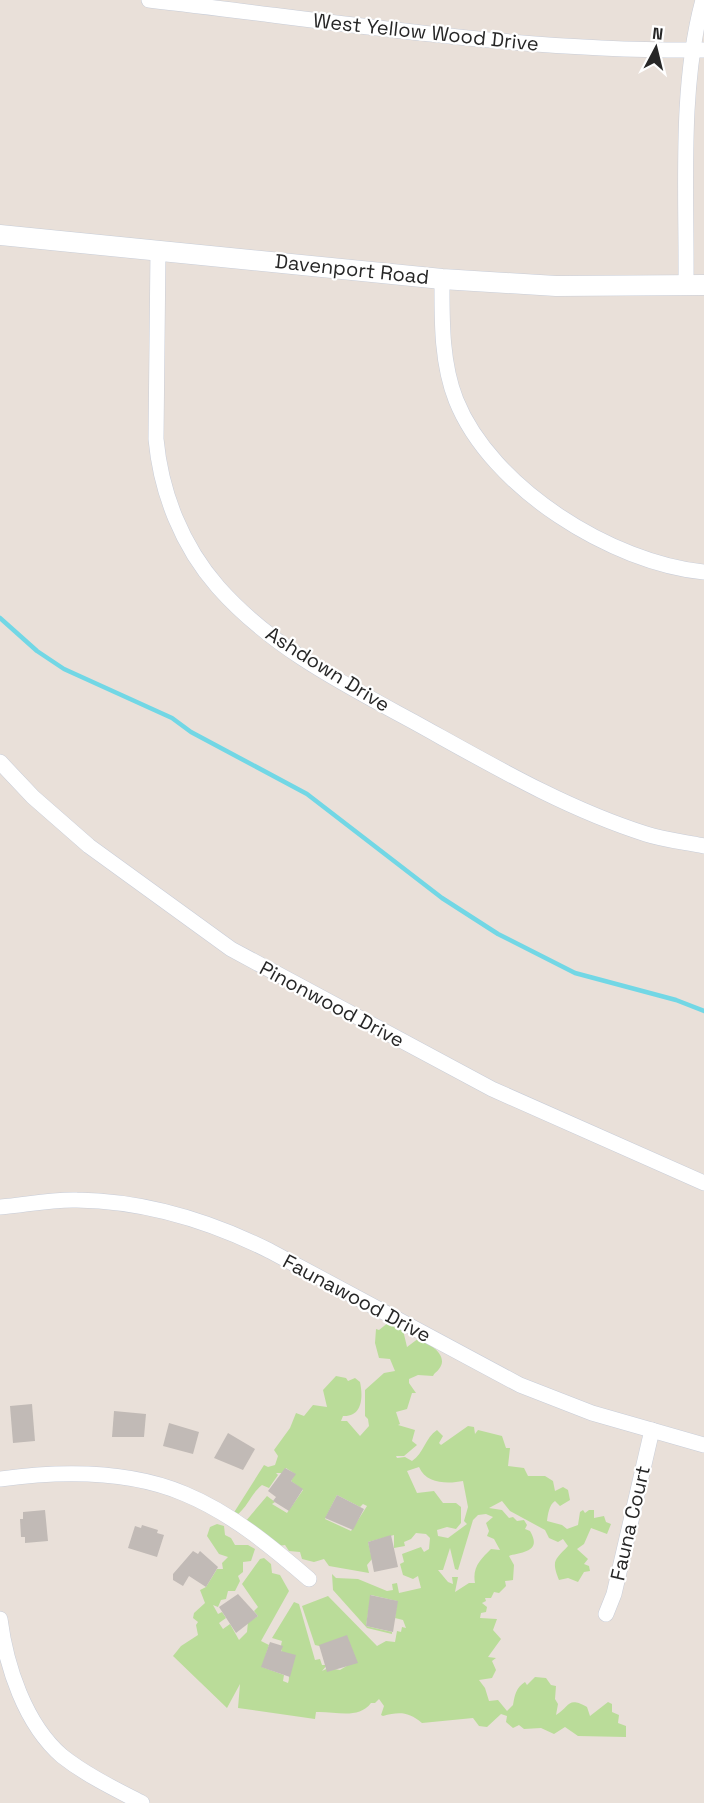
<svg xmlns="http://www.w3.org/2000/svg" width="704" height="1803" viewBox="0 0 704 1803" font-family="'Space Grotesk',sans-serif">
<style>
.green{fill:#badc99;fill-rule:evenodd}
.lines{fill:none;stroke-linecap:round;stroke-linejoin:round}
.stream{stroke:#72d7e5;stroke-width:4.5}
.building{fill:#c1bab6}
.minor-casing{stroke:#c8cdd8;stroke-width:16}
.tertiary-casing{stroke:#c8cdd8;stroke-width:21}
.minor{stroke:#fff;stroke-width:15}
.tertiary{stroke:#fff;stroke-width:20}
.labels{text-anchor:middle;dominant-baseline:central;stroke-width:4.5;stroke-linejoin:round;paint-order:stroke}
.street-label{font-size:20px;fill:#272727;stroke:#fff}
</style>
<rect width="100%" height="100%" fill="#e9e0d9"/>
<path class="green" d="M389 1322 403 1330 407 1347 419 1338C428 1343 450 1355 439 1369 437 1372 434 1373 433 1376L418 1375 409 1379V1383L416 1393H412L407 1409 396 1412 400 1424 398 1425 415 1430 412 1441 417 1445 404 1456H396L397 1458 405 1457 412 1461C424 1453 425 1438 437 1430L443 1436 439 1443 441 1445 468 1426 474 1427 475 1434 478 1430 502 1436 506 1448H510L508 1466 524 1468 528 1476H545L553 1481 555 1491 563 1487 568 1490 570 1500 560 1506 555 1501C549 1505 548 1514 547 1521L562 1525 567 1529 578 1525 580 1512 583 1510 585 1513 589 1510H594V1518L604 1516 606 1522 611 1524 607 1534 591 1528 584 1544 577 1549 588 1559 584 1564 589 1566 590 1571 584 1572 578 1582 568 1578 559 1580C551 1560 555 1560 568 1546L563 1539 558 1542 549 1538 545 1530 510 1511 502 1501 489 1508 502 1510 509 1518 513 1517 517 1521 524 1520 527 1525 525 1529 530 1531C543 1553 520 1552 509 1556L514 1565 513 1580 505 1581 506 1586 499 1593 494 1592 491 1598H485L486 1601 482 1603 487 1607 486 1612 481 1613 480 1618 497 1619 493 1630 501 1639 488 1657 496 1658 492 1661 496 1670 492 1678 479 1680 485 1688 489 1701 498 1700 507 1711 513 1705C515 1694 516 1688 525 1682L527 1685 535 1677 546 1678 551 1685 556 1686 555 1699 558 1704 556 1715C570 1707 567 1696 587 1707L590 1716 608 1702 612 1704V1712L619 1715 618 1723 626 1726V1737L578 1736 565 1727 554 1734 541 1728 524 1729 519 1725 513 1728 506 1722 507 1716 501 1714 487 1727 479 1726 473 1718 422 1723C408 1711 398 1712 383 1716L381 1715 384 1706 379 1699 375 1703H371C358 1720 335 1711 316 1712L315 1719 238 1708 240 1684 227 1708 173 1656 181 1646 198 1635 196 1625 198 1622 193 1618 194 1613 205 1603 200 1590 206 1587 217 1569H223L222 1563 228 1557 219 1554 207 1536 210 1527 217 1524 224 1526 225 1535 231 1538 235 1545H248L255 1549 251 1561 243 1562V1572L238 1576 240 1581 235 1591H228L226 1599 221 1600 218 1607 213 1605 218 1614 222 1612 226 1618 219 1623 223 1629 230 1624 239 1640 247 1632 248 1622 258 1616 254 1611 258 1607 242 1584 260 1559 264 1558 271 1564 272 1573 280 1575 289 1591 261 1641 269 1645 262 1667 284 1675 283 1681 288 1683C293 1669 277 1655 282 1641L272 1638 294 1602 299 1604 315 1660 320 1659 322 1665H327L322 1671 328 1668 340 1670 350 1664 324 1647 315 1645 302 1606 328 1596 377 1646 386 1641 395 1642 397 1631 401 1632 402 1627 406 1628 403 1620 395 1618 397 1601 371 1595 366 1626 392 1632V1634L367 1628 333 1590 332 1574 336 1578 358 1579 387 1591 393 1590 392 1584 397 1583 399 1593 421 1588 418 1576 413 1579 403 1575 400 1564 404 1562 402 1554 421 1547 424 1552 429 1549 430 1538 426 1534 416 1533 411 1539 404 1542 405 1546 394 1548V1535L368 1542 372 1559 367 1565 369 1573 329 1566 324 1559 314 1562 302 1559 300 1552 289 1551 285 1545 278 1546 245 1522 267 1496 275 1502 272 1504 287 1513 303 1490 291 1481 295 1474 286 1468 282 1473H276L278 1475 269 1488 262 1485C250 1495 249 1505 236 1516L233 1514 264 1465 268 1467 275 1465 278 1456 274 1450 290 1428 296 1413 304 1416 313 1405 327 1407 323 1390 336 1376 346 1378 348 1381 355 1378 360 1382C363 1396 363 1417 343 1416L341 1421H347L360 1436 369 1426 368 1419 365 1416V1390L384 1373 395 1371 390 1359 379 1358 375 1343 376 1329 379 1330ZM419 1467C426 1484 448 1484 463 1481L468 1507 464 1521 467 1524 448 1538 438 1536 437 1530 447 1527 456 1529 461 1523V1507L456 1503H443L434 1491 417 1493 407 1471ZM337 1495 360 1507 363 1504 367 1506 351 1531 325 1519ZM486 1514 493 1517 486 1523 489 1531 487 1536 494 1539 500 1550 491 1549C481 1559 472 1567 475 1583H469L455 1592 458 1577H452L453 1584 448 1582 438 1570H443L450 1548 455 1569 458 1570 473 1520 478 1515Z"/>
<g class="lines">
<path class="stream" d="M0 618 37 651 64 669 172 718 191 732 307 794 442 898 498 934 575 973 676 1000 704 1011"/>
</g>
<g class="building">
<path d="M32 1404 35 1441 13 1443 10 1406Z"/>
<path d="M114 1411 146 1414 144 1437H112Z"/>
<path d="M169 1423 199 1432 193 1454 163 1446Z"/>
<path d="M228 1433 255 1449 243 1470 214 1458Z"/>
<path d="M285 1468 296 1474 291 1481 303 1489 289 1511 273 1501 276 1497 268 1491Z"/>
<path d="M337 1495 364 1509 353 1530 325 1518Z"/>
<path d="M45 1510 48 1541 25 1543V1537H21L20 1519H23V1512Z"/>
<path d="M142 1525 158 1530 157 1533 164 1535 157 1557 128 1548 135 1526 141 1528Z"/>
<path d="M391 1535 398 1567 374 1572 368 1542Z"/>
<path d="M193 1551 198 1554 200 1551 218 1567 206 1587 189 1576 183 1586 173 1580V1574Z"/>
<path d="M238 1594 258 1616 236 1633 219 1607Z"/>
<path d="M370 1595 398 1601 393 1632 366 1626Z"/>
<path d="M347 1635 358 1663 327 1672 319 1645Z"/>
<path d="M270 1642 283 1646 281 1651 296 1655 290 1677 261 1667Z"/>
</g>
<g class="lines">
<defs>
<g id="minor">
<path d="M149 0C333 21 518 52 704 50"/>
<path d="M158 250 156 439C161 493 182 546 218 587 272 648 344 684 414 722 490 764 564 808 646 834 665 840 685 842 704 846"/>
<path d="M442 279C442 319 441 362 456 400 491 488 612 563 704 572"/>
<path d="M686 285C687 194 679 88 703 0"/>
<path d="M0 762 33 797 89 846 231 949 492 1089 704 1183"/>
<path d="M0 1207C25 1205 52 1199 77 1200 146 1201 210 1221 270 1251L520 1385 592 1413 704 1445"/>
<path d="M0 1479C59 1471 129 1470 185 1494 231 1513 272 1547 309 1579"/>
<path d="M606 1614 614 1594 652 1430"/>
<path d="M0 1619C6 1666 25 1724 62 1756 86 1775 115 1789 142 1803"/>
</g>
<path id="tertiary" d="M0 235 442 279 556 286 704 285"/>
</defs>
<use href="#minor" class="minor-casing"/>
<use href="#tertiary" class="tertiary-casing"/>
<use href="#minor" class="minor"/>
<use href="#tertiary" class="tertiary"/>
</g>
<g class="labels">
<g class="street-label">
<text transform="translate(426 32) rotate(6)">West Yellow Wood Drive</text>
<text transform="translate(352 269) rotate(6)">Davenport Road</text>
<text transform="translate(328 669) rotate(32)">Ashdown Drive</text>
<text transform="translate(332 1004) rotate(28)">Pinonwood Drive</text>
<text transform="translate(357 1298) rotate(28)">Faunawood Drive</text>
<text transform="translate(630 1523) rotate(-77)">Fauna Court</text>
</g>
</g>
<g transform="translate(656 48) rotate(7)" stroke="#ffffff" stroke-width="4.5" paint-order="stroke">
<path d="M0-4.5L10 22L0 15L-10 22Z" fill="#272727"/>
<text y="-9" font-size="16" font-weight="bold" text-anchor="middle" fill="#272727">N</text>
</g>
</svg>
